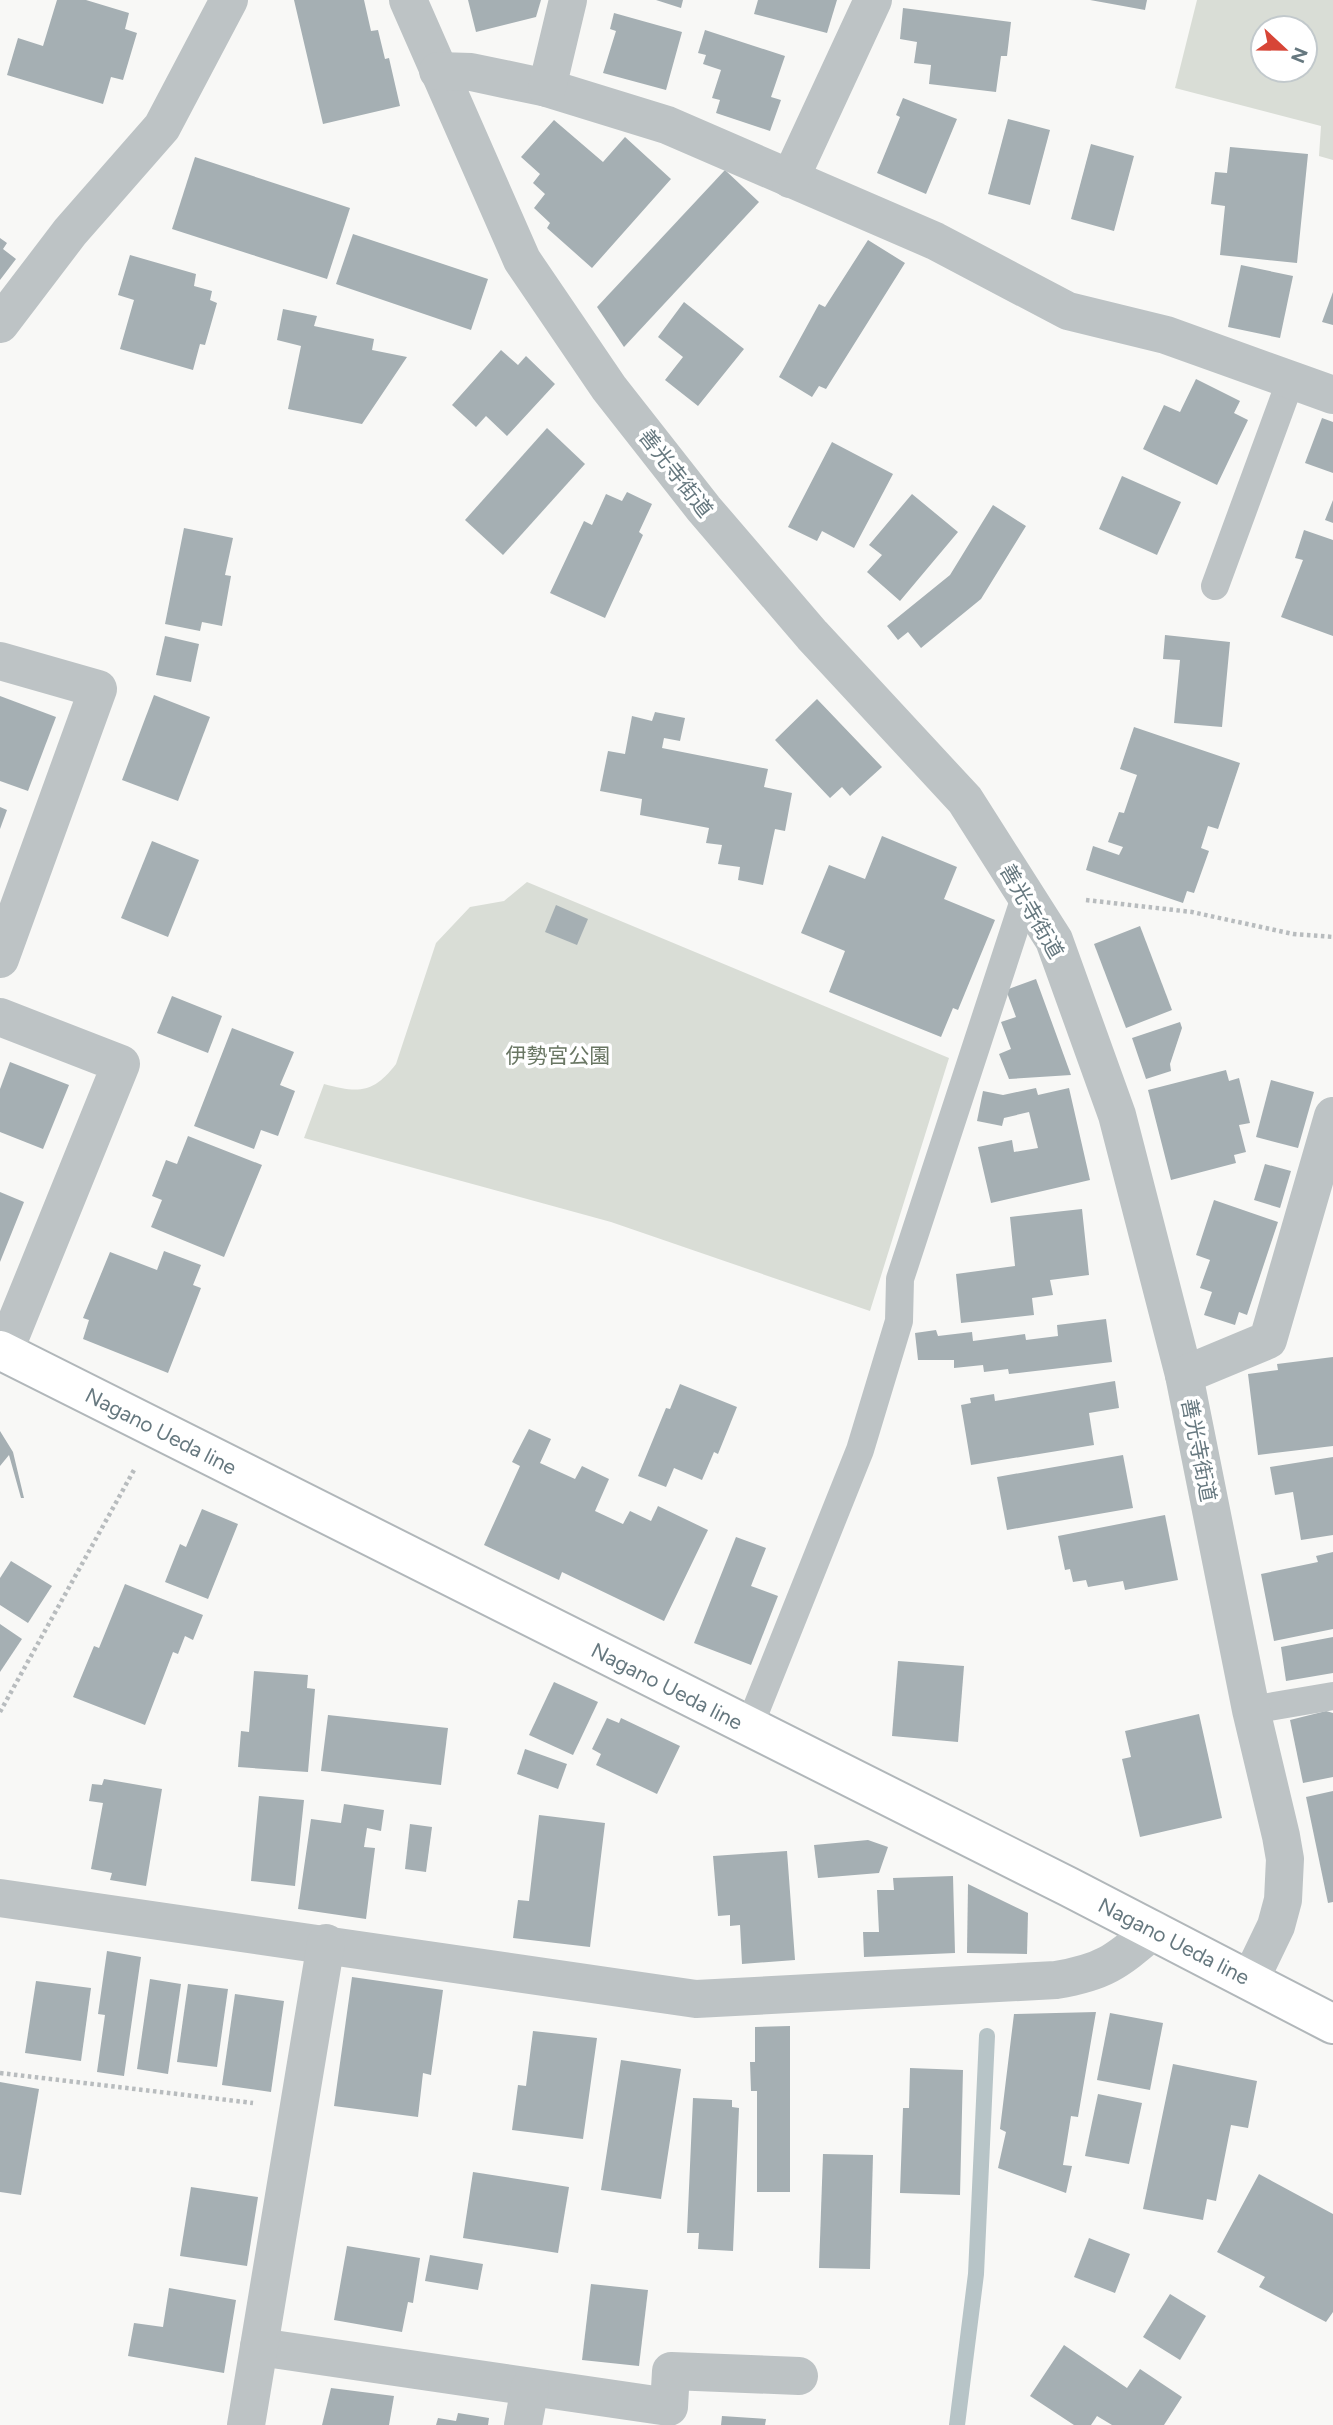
<svg xmlns="http://www.w3.org/2000/svg" width="1333" height="2425" viewBox="0 0 1333 2425" font-family="Figtree,'Noto Sans JP',sans-serif">
<style>
.green{fill:#d9ddd6;fill-rule:evenodd}
.lines{fill:none;stroke-linecap:round;stroke-linejoin:round}
.stream{stroke:#b7c4c7;stroke-width:16}
.building{fill:#a5afb3}
.primary-casing{stroke:#b1b7ba;stroke-width:42}
.path{stroke:#b8bcbe;stroke-width:4.5;stroke-dasharray:3.5 3.5;stroke-linecap:butt}
.lane{stroke:#bdc3c5;stroke-width:28}
.street{stroke:#bdc3c5;stroke-width:38}
.primary{stroke:#fff;stroke-width:38}
.labels{text-anchor:middle;dominant-baseline:central;stroke-width:7;stroke-linejoin:round;paint-order:stroke}
.street-label{font-size:21px;fill:#66787f;stroke:#fff}
.park-label{font-size:21px;fill:#6a7764;stroke:#fff}
</style>
<rect width="100%" height="100%" fill="#f8f8f6"/>
<g class="green">
<path d="M1197 0H1333V160L1319 156 1321 126 1175 88ZM1305 28V70H1263V28Z"/>
<path d="M527 882 949 1058 870 1311 611 1222 304 1138 324 1084C358 1093 373 1094 396 1064L436 943 470 907 504 901Z"/>
</g>
<g class="lines">
<path class="stream" d="M957 2425 976 2274 987 2036"/>
</g>
<g class="building">
<path d="M57 0H86L129 13 125 29 137 33 123 80 111 77 103 104 7 75 18 38 43 46Z"/>
<path d="M294 0H364L371 31 378 30 385 59 389 58 400 106 323 124Z"/>
<path d="M468 0H541L536 17 476 32Z"/>
<path d="M656 0H683L681 8Z"/>
<path d="M758 0H837L827 33 754 14Z"/>
<path d="M1090 0H1147L1145 10Z"/>
<path d="M903 8 1011 22 1007 56H1001L996 92 929 84 931 65 914 63 917 42 900 39Z"/>
<path d="M614 13 682 32 666 90 603 73 616 31 610 29Z"/>
<path d="M705 30 785 56 771 97 781 100 770 131 716 113 720 100 712 98 721 70 703 64 706 55 698 53Z"/>
<path d="M903 98 957 119 926 194 877 173 900 117 896 115Z"/>
<path d="M1008 119 1050 130 1030 205 988 194Z"/>
<path d="M554 120 603 162 625 137 671 179 592 268 547 228 550 223 534 208 545 194 533 183 540 174 521 157Z"/>
<path d="M1091 144 1134 156 1114 231 1071 219Z"/>
<path d="M1230 147 1308 154 1297 263 1220 255 1225 206 1211 204 1215 172 1227 173Z"/>
<path d="M195 157 350 208 327 279 172 229Z"/>
<path d="M725 170 759 202 624 347 597 307Z"/>
<path d="M353 234 488 279 471 330 336 284Z"/>
<path d="M0 238 7 243 3 249 16 259 0 280Z"/>
<path d="M868 240 905 263 826 389 819 386 812 397 779 377 819 304 825 307Z"/>
<path d="M130 255 196 274 194 286 212 291 210 300 217 303 205 345 200 344 193 370 120 349 134 300 118 295Z"/>
<path d="M1241 265 1293 276 1280 338 1228 327Z"/>
<path d="M1333 292V325L1322 322Z"/>
<path d="M684 302 744 349 698 406 665 380 683 357 658 337Z"/>
<path d="M283 309 317 316 314 326 374 339 372 350 407 357 362 424 288 409 301 346 277 340Z"/>
<path d="M501 350 518 365 526 356 555 384 507 436 486 416 476 427 452 405Z"/>
<path d="M1196 379 1240 401 1234 413 1248 420 1217 485 1143 449 1164 405 1180 412Z"/>
<path d="M1322 418 1333 422V473L1305 463Z"/>
<path d="M547 428 585 464 503 555 465 520Z"/>
<path d="M832 442 893 474 854 548 822 531 817 541 788 527Z"/>
<path d="M1122 476 1181 502 1157 555 1099 529Z"/>
<path d="M627 492 652 504 639 532 643 535 605 618 550 593 584 521 592 525 606 494 622 501Z"/>
<path d="M912 494 958 532 900 601 867 572 882 555 869 545Z"/>
<path d="M1333 500V523L1325 520Z"/>
<path d="M993 505 1026 526 981 599 921 648 908 632 898 640 887 626 950 575Z"/>
<path d="M184 528 233 538 225 575 231 576 222 626 202 622 200 631 165 624Z"/>
<path d="M1304 530 1333 540V636L1281 617 1303 560 1295 558Z"/>
<path d="M1165 635 1230 642 1222 727 1174 723 1180 660 1163 659Z"/>
<path d="M165 636 199 644 191 682 156 675Z"/>
<path d="M154 695 210 717 178 801 122 780Z"/>
<path d="M0 696 56 717 28 791 0 781Z"/>
<path d="M817 699 882 767 850 796 842 787 830 798 775 740Z"/>
<path d="M655 712 685 718 680 741 664 738 662 748 768 769 764 787 792 793 785 831 775 829 763 885 738 880 740 867 718 864 722 845 706 843 709 828 640 815 642 799 600 791 608 751 625 754 632 716 652 721Z"/>
<path d="M1134 727 1240 763 1218 829 1208 826 1201 848 1209 851 1194 893 1187 891 1183 903 1086 870 1093 846 1119 855 1123 847 1108 842 1119 812 1124 813 1137 775 1120 769Z"/>
<path d="M0 807 7 810 0 829Z"/>
<path d="M882 836 957 867 944 899 995 920 958 1010 953 1008 941 1037 829 992 845 951 801 933 829 865 865 879Z"/>
<path d="M152 841 199 860 168 937 121 918Z"/>
<path d="M556 905 588 919 577 945 545 932Z"/>
<path d="M1140 926 1172 1010 1126 1028 1094 944Z"/>
<path d="M1036 979 1071 1075 1009 1079 999 1054 1011 1049 1001 1022 1016 1017 1006 990Z"/>
<path d="M172 996 222 1016 208 1053 157 1033Z"/>
<path d="M1180 1022 1182 1028 1170 1064 1171 1071 1146 1079 1132 1038Z"/>
<path d="M232 1028 294 1052 280 1085 295 1091 278 1136 261 1130 254 1149 194 1126Z"/>
<path d="M10 1062 69 1085 43 1149 0 1132V1089Z"/>
<path d="M1226 1070 1229 1081 1239 1078 1250 1123 1239 1125 1246 1152 1234 1155 1236 1163 1171 1180 1148 1090Z"/>
<path d="M1271 1080 1314 1092 1298 1148 1256 1137Z"/>
<path d="M1036 1088 1038 1095 1069 1088 1090 1180 991 1203 978 1147 1012 1140 1014 1152 1038 1148 1029 1112 1004 1118 1002 1126 977 1121 983 1091 1003 1095Z"/>
<path d="M188 1136 262 1165 224 1257 151 1227 162 1200 152 1196 166 1160 177 1164Z"/>
<path d="M1265 1164 1291 1171 1280 1208 1254 1200Z"/>
<path d="M0 1192 24 1202 0 1262Z"/>
<path d="M1214 1200 1278 1222 1247 1315 1239 1312 1235 1325 1204 1315 1212 1292 1200 1288 1210 1260 1196 1255Z"/>
<path d="M1082 1209 1089 1275 1050 1280 1053 1295 1032 1298 1034 1315 961 1323 956 1274 1015 1266 1010 1217Z"/>
<path d="M164 1251 201 1265 193 1285 201 1288 168 1373 83 1339 89 1320 83 1318 110 1252 157 1270Z"/>
<path d="M1106 1319 1112 1362 1009 1374 1008 1369 984 1372 983 1365 954 1368V1360H918L915 1333 936 1330 938 1336 972 1332 973 1341 1025 1334 1026 1340 1058 1336 1057 1325Z"/>
<path d="M1333 1357V1446L1258 1455 1248 1374 1278 1370 1277 1364Z"/>
<path d="M1115 1381 1119 1408 1089 1413 1094 1445 971 1465 961 1405 971 1403 970 1398 994 1394 995 1401Z"/>
<path d="M680 1384 737 1407 718 1454 714 1452 702 1480 674 1468 666 1487 638 1476 666 1408 670 1409Z"/>
<path d="M529 1429 551 1439 540 1463 575 1479 582 1466 609 1479 595 1511 623 1524 630 1511 651 1521 658 1506 708 1530 664 1621 562 1572 559 1580 484 1545 520 1466 512 1462Z"/>
<path d="M0 1431 13 1452 24 1498H21L9 1455 0 1466Z"/>
<path d="M1123 1455 1133 1508 1007 1530 997 1477Z"/>
<path d="M1333 1457V1535L1301 1540 1293 1492 1275 1495 1270 1467Z"/>
<path d="M202 1509 238 1524 208 1599 165 1582 180 1544 186 1547Z"/>
<path d="M1165 1515 1178 1580 1125 1590 1123 1581 1088 1587 1086 1580 1073 1582 1070 1569 1065 1570 1058 1536Z"/>
<path d="M736 1537 766 1548 751 1586 778 1596 751 1665 694 1643Z"/>
<path d="M1333 1552V1629L1274 1641 1261 1574 1318 1562 1316 1556Z"/>
<path d="M11 1561 52 1586 28 1623 0 1605V1578Z"/>
<path d="M125 1584 203 1615 193 1640 185 1636 178 1654 173 1652 145 1725 73 1697 94 1646 99 1648Z"/>
<path d="M0 1624 22 1639 0 1672Z"/>
<path d="M1333 1637V1673L1286 1681 1281 1647Z"/>
<path d="M898 1661 964 1666 958 1742 892 1736Z"/>
<path d="M254 1671 308 1675 307 1688 315 1689 308 1772 238 1767 241 1731 249 1732Z"/>
<path d="M554 1682 598 1702 573 1755 529 1735Z"/>
<path d="M1326 1711 1333 1713V1777L1303 1783 1290 1720Z"/>
<path d="M1199 1714 1222 1818 1140 1837 1122 1759 1131 1757 1125 1731Z"/>
<path d="M328 1715 448 1728 441 1785 321 1771Z"/>
<path d="M607 1718 619 1723 621 1718 680 1746 657 1794 596 1765 601 1754 592 1749Z"/>
<path d="M525 1749 567 1764 558 1789 517 1774Z"/>
<path d="M104 1779 162 1789 146 1886 110 1880 112 1873 91 1869 103 1803 89 1801 92 1784 102 1785Z"/>
<path d="M1333 1791V1902L1328 1903 1306 1797Z"/>
<path d="M259 1796 304 1800 295 1886 251 1881Z"/>
<path d="M344 1804 384 1810 381 1831 367 1828 364 1847 375 1848 366 1919 298 1909 311 1819 341 1823Z"/>
<path d="M539 1815 605 1823 590 1947 513 1938 518 1900 529 1901Z"/>
<path d="M410 1824 432 1827 426 1872 405 1869Z"/>
<path d="M868 1840 888 1847 879 1873 818 1878 814 1845Z"/>
<path d="M787 1851 795 1960 742 1964 740 1925 730 1926V1915L718 1916 713 1856Z"/>
<path d="M953 1876 955 1953 864 1957 863 1932H879L877 1890H894L893 1878Z"/>
<path d="M968 1884 1028 1913 1027 1954 967 1953Z"/>
<path d="M107 1951 141 1957 124 2076 97 2072 105 2015 98 2014Z"/>
<path d="M352 1977 443 1990 431 2075 423 2073 418 2117 334 2106Z"/>
<path d="M150 1979 181 1984 168 2074 137 2069Z"/>
<path d="M36 1981 91 1988 81 2061 25 2053Z"/>
<path d="M188 1984 228 1989 217 2067 177 2062Z"/>
<path d="M235 1994 284 2001 271 2092 222 2085Z"/>
<path d="M1096 2012 1078 2117 1071 2116 1063 2165 1072 2166 1066 2193 998 2168 1006 2132 1000 2129 1014 2014Z"/>
<path d="M1110 2013 1163 2023 1150 2090 1097 2080Z"/>
<path d="M790 2026V2192H757V2091H751L750 2062H755V2027Z"/>
<path d="M533 2031 597 2038 583 2139 512 2130 518 2085 526 2086Z"/>
<path d="M621 2060 681 2069 661 2199 601 2190Z"/>
<path d="M1173 2064 1257 2081 1248 2128 1231 2125 1216 2201 1207 2199 1203 2220 1143 2209Z"/>
<path d="M910 2068 963 2070 960 2195 900 2193 903 2108H909Z"/>
<path d="M0 2082 39 2089 21 2195 0 2192Z"/>
<path d="M1098 2094 1142 2103 1129 2164 1085 2156Z"/>
<path d="M693 2098 732 2100V2107L739 2108 733 2251 698 2249 699 2233H687Z"/>
<path d="M823 2154 873 2155 870 2269 819 2268Z"/>
<path d="M473 2172 569 2187 558 2253 463 2238Z"/>
<path d="M1259 2174 1333 2214V2312L1326 2322 1259 2287 1265 2277 1217 2252Z"/>
<path d="M191 2187 258 2197 247 2266 180 2256Z"/>
<path d="M1089 2238 1130 2254 1115 2293 1074 2277Z"/>
<path d="M347 2246 420 2258 413 2303 408 2302 402 2332 334 2320Z"/>
<path d="M430 2255 483 2264 478 2290 425 2281Z"/>
<path d="M591 2284 648 2290 639 2366 582 2360Z"/>
<path d="M169 2288 236 2300 224 2373 128 2356 134 2323 163 2327Z"/>
<path d="M1170 2294 1206 2316 1180 2360 1143 2337Z"/>
<path d="M1064 2345 1127 2388 1140 2369 1182 2397 1164 2425H1112L1097 2416 1091 2425H1074L1030 2396Z"/>
<path d="M331 2388 394 2396 389 2425H322Z"/>
<path d="M458 2413 489 2418 488 2425H436L438 2418 456 2421Z"/>
<path d="M722 2416 766 2419 765 2425H721Z"/>
</g>
<g class="lines">
<defs>
<path id="primary" d="M0 1350 1069 1887 1333 2024"/>
</defs>
<use href="#primary" class="primary-casing"/>
<g class="path">
<path d="M1086 900 1192 912 1293 934 1333 937"/>
<path d="M0 1712 134 1470"/>
<path d="M0 2073 253 2103"/>
</g>
<g class="lane">
<path d="M1215 586 1290 382"/>
<path d="M1251 1710 1333 1696"/>
<path d="M749 1727 860 1450 899 1321 900 1279 1026 894"/>
</g>
<g class="street">
<path d="M408 0 522 260 609 388 704 509 812 635 965 800 1054 940 1117 1115 1184 1375 1251 1710 1281 1836 1285 1859 1283 1900 1276 1926 1250 1980"/>
<path d="M438 71 471 72 547 88 667 125 935 241 1068 311 1166 335 1333 395"/>
<path d="M547 88 568 0"/>
<path d="M790 179 873 0"/>
<path d="M0 324 70 232 162 127 229 0"/>
<path d="M0 661 98 689 0 959"/>
<path d="M0 1017 121 1064 4 1352"/>
<path d="M1184 1375 1268 1340 1333 1116"/>
<path d="M0 1898 696 1999 1056 1980C1105 1972 1117 1961 1154 1930"/>
<path d="M259 2347 669 2407 671 2371 799 2376"/>
<path d="M246 2425 326 1943"/>
<path d="M523 2425 530 2387"/>
</g>
<use href="#primary" class="primary"/>
</g>
<g class="labels">
<g class="street-label">
<text transform="translate(676 473) rotate(52)">善光寺街道</text>
<text transform="translate(1032 911) rotate(60)">善光寺街道</text>
<text transform="translate(161 1431) rotate(27)">Nagano Ueda line</text>
<text transform="translate(1199 1450) rotate(79)">善光寺街道</text>
<text transform="translate(667 1686) rotate(27)">Nagano Ueda line</text>
<text transform="translate(1174 1941) rotate(27)">Nagano Ueda line</text>
</g>
<g class="park-label">
<text x="558" y="1055">伊勢宮公園</text>
</g>
</g>
<g transform="translate(1284 49) rotate(112)"><circle r="33" fill="#ffffff" stroke="#c2c9cc" stroke-width="2"/>
<path d="M0-5L12 26L0 18L-12 26Z" fill="#d74537"/>
<text y="-10" font-size="19" font-weight="bold" text-anchor="middle" fill="#66787f">N</text>
</g>
</svg>
